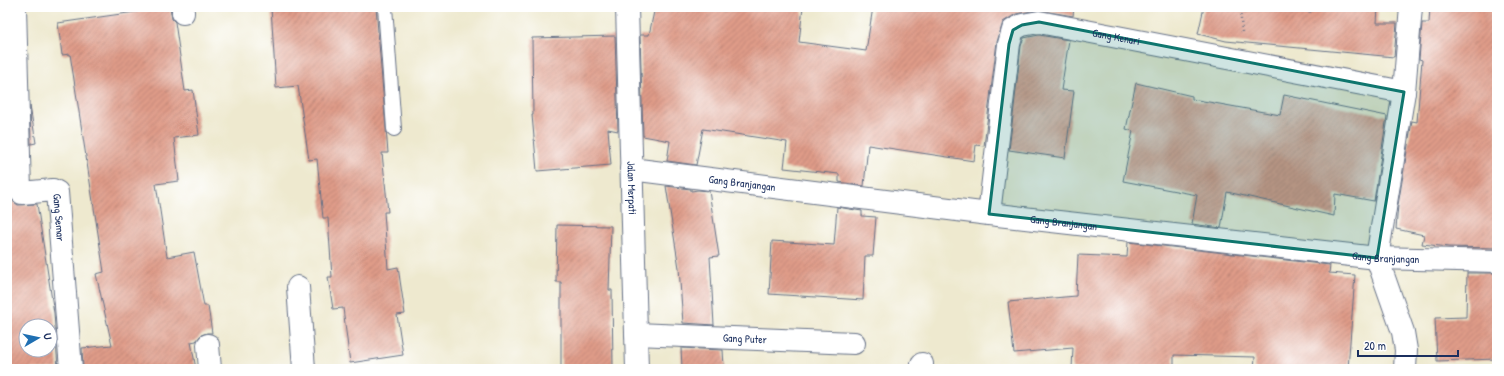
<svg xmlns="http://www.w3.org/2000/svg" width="1504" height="376" viewBox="0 0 1504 376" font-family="'Patrick Hand',sans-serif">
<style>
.building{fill:url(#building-hatch);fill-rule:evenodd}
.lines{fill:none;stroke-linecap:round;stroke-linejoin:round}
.service-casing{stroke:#657086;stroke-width:16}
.minor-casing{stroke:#657086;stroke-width:24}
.path{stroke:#657086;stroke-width:2.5;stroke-dasharray:1 3;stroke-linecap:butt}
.service{stroke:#fff;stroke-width:14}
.minor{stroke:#fff;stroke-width:22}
.marked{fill:#0f766e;fill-opacity:0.2;stroke:#0f766e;stroke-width:3;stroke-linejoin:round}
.labels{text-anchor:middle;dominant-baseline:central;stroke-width:3;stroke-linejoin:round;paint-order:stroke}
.street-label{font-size:11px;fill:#1b2f5e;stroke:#fff}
</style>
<defs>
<pattern id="building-hatch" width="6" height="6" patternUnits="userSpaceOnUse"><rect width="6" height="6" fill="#df9b88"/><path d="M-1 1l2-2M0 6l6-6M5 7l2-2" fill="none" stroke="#b47f72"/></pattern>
</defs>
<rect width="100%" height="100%" fill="#fff"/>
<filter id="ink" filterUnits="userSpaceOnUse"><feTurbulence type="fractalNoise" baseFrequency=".025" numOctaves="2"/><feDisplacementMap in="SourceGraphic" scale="8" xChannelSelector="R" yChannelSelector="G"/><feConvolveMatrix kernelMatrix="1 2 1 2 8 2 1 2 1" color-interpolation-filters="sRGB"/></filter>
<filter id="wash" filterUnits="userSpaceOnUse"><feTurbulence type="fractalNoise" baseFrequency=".012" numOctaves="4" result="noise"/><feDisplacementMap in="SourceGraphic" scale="16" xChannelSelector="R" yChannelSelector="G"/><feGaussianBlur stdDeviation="0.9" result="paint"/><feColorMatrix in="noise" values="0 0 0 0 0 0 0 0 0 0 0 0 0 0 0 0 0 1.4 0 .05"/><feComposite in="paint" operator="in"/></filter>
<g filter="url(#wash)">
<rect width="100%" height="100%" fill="#eee9cf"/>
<g id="blocks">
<g class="building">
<path d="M170 7 172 19 175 22 185 91 193 90 199 135 174 138 179 181 156 184 167 257 194 252 204 306H208L212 333H207L201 335 196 341 191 342 196 369H83L82 348 112 345 96 274 104 272 70 54 62 55 58 23Z"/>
<path d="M271 7H376L388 153H382L388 212H384L388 269 398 267 405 314 397 315 403 355 350 363 343 308 333 309 328 277H332L328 218H323L317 159 309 160 298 86 276 88Z"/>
<path d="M655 7H803L799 42 866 51 873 7H1074L1073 16 1037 10 1016 14 1003 22 997 42 984 146 976 145 974 161 868 145 864 186 839 182V174L784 168 787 142 703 129 696 165 667 161 670 141 643 136 640 35H649Z"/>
<path d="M1204 7H1252L1311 12V7H1378L1377 23H1397L1394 57 1226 41 1198 34Z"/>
<path d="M1430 7H1497V248L1449 247 1422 244 1424 235 1396 229 1398 205 1412 121 1417 122 1422 60 1419 59 1422 23H1429Z"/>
<path d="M1039 35 1069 40 1061 90 1074 91 1065 158 1009 150 1021 46 1024 38Z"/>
<path d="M615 36 618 131 608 129 611 165 537 171 532 115H533L532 38Z"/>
<path d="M1136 83 1192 96V99L1280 115 1284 95 1387 116 1374 201 1335 194 1334 216 1227 192 1221 228 1192 224 1197 195 1123 181 1133 131 1126 129Z"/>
<path d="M30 106 36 143 31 144Z"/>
<path d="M7 173 8 191 11 200 18 205 37 204 54 313 58 369H7ZM26 326H50V350H26Z"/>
<path d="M666 186 691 189V191L698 190 709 191 719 256 710 257 714 325 683 323 679 268Z"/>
<path d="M837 207 862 211V216L876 217 873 256H865L863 300 769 294 772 241 834 245Z"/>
<path d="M557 225 611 226 609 290H612L613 369H561V282H556Z"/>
<path d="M1128 242 1330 265 1329 273 1355 275 1348 369H1254L1255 357 1174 355V369H1072L1073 348 1014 353 1008 302 1076 296 1078 255 1127 257Z"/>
<path d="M1467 273H1497V359L1437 361 1435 318 1466 317Z"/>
<path d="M681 348 723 350 724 367 682 368Z"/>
</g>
</g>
</g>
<g filter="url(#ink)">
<use href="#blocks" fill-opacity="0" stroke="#657086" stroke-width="1"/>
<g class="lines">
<defs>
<path id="service" d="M385 7 394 129"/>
<g id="minor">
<path id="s1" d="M15 7 20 191 22 193 53 190 57 192 71 369"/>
<path d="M183 7V13"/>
<path id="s2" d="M627 7 637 369"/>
<path id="s3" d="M631 169 989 214 1377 258 1497 261"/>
<path id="s4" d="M989 214 1009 44 1013 30 1022 25 1039 22 1404 92"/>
<path d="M298 287 304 369"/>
<path id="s5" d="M636 334 854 343"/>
<path d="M208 345 210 369"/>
<path d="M922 369V364"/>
<path d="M1405 369 1406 350 1403 332 1377 258 1404 92 1411 7"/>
</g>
</defs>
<use href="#service" class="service-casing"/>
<use href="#minor" class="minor-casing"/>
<path class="path" d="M1240 7 1242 32"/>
<use href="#service" class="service"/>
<use href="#minor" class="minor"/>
</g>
</g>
<path class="marked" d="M1039 22 1404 92 1377 258 989 214 1009 44 1013 30 1022 25Z"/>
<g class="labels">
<g class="street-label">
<text stroke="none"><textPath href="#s4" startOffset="292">Gang Kenari</textPath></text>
<text stroke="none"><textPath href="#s3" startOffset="112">Gang Branjangan</textPath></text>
<text stroke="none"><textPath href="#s2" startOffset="181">Jalan Merpati</textPath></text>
<text stroke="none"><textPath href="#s1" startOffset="248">Gang Semar</textPath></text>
<text stroke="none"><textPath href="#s3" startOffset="436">Gang Branjangan</textPath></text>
<text stroke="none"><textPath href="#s3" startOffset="760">Gang Branjangan</textPath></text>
<text stroke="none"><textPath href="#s5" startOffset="109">Gang Puter</textPath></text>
</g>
</g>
<rect width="1504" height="376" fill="none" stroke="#fff" stroke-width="24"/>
<g transform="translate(38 338) rotate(81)"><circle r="19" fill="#ffffff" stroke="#a4acbf"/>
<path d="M0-3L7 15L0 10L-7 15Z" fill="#1f6fb2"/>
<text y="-6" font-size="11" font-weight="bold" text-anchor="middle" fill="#1b2f5e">U</text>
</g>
<path d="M1358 350v6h100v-6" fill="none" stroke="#1b2f5e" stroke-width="2"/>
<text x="1364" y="350" font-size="12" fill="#1b2f5e" stroke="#ffffff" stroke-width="3" paint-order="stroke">20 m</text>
</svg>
